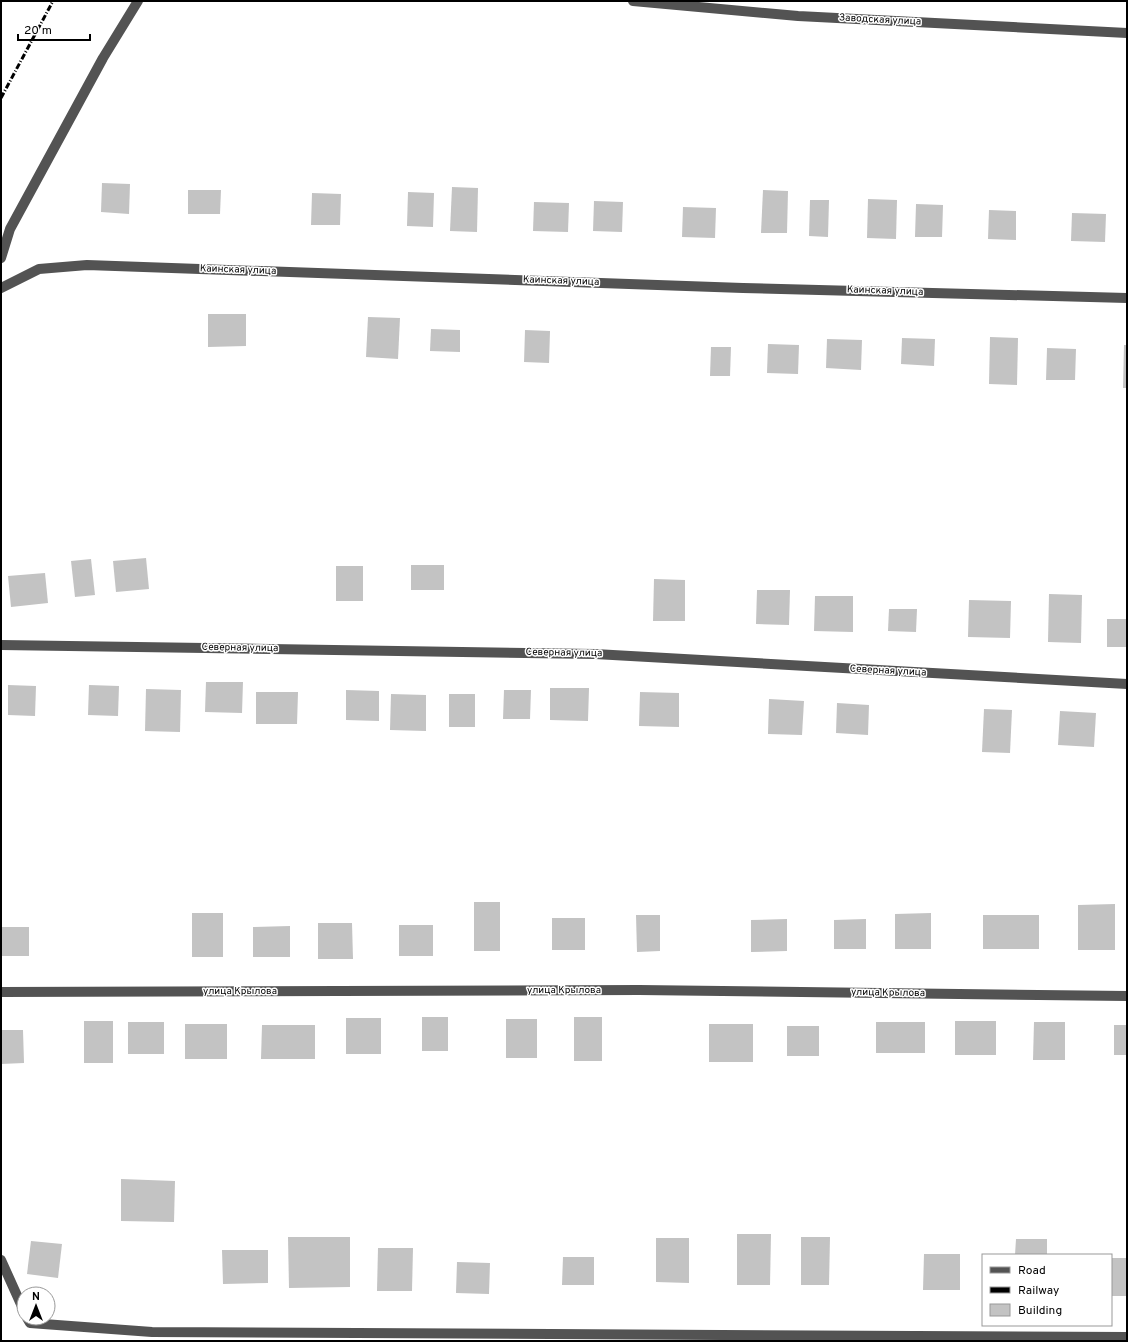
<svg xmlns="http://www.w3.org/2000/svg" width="1128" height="1342" viewBox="0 0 1128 1342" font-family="Overpass,sans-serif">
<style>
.building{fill:#c3c3c3}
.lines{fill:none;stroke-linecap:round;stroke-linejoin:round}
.minor{stroke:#535353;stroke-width:10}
.rail{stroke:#000;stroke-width:3;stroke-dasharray:6 2 1 2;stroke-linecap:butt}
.labels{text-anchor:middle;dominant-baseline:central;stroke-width:3;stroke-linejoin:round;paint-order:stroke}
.street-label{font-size:10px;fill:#000;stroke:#fff}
</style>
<rect width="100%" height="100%" fill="#fff"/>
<g class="building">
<path d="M102 183 130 184 129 214 101 212Z"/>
<path d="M452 187 478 188 477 232 450 231Z"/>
<path d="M188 190H221L220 214H188Z"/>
<path d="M763 190 788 191 787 233H761Z"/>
<path d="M408 192 434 193 433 227 407 226Z"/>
<path d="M312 193 341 194 340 225H311Z"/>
<path d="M868 199 897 200 896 239 867 238Z"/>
<path d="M810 200H829L828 237 809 236Z"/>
<path d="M594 201 623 202 622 232 593 231Z"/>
<path d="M534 202 569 203 568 232 533 231Z"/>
<path d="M916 204 943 205 942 237H915Z"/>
<path d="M683 207 716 208 715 238 682 237Z"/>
<path d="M989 210 1016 211V240L988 239Z"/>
<path d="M1072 213 1106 214 1105 242 1071 241Z"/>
<path d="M208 314H246V346L208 347Z"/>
<path d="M368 317 400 318 398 359 366 357Z"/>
<path d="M431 329 460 330V352L430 351Z"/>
<path d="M525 330 550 331 549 363 524 362Z"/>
<path d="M990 337 1018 338 1017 385 989 384Z"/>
<path d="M902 338 935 339 934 366 901 364Z"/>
<path d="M827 339 862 340 861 370 826 368Z"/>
<path d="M768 344 799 345 798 374 767 373Z"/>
<path d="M1124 345H1127V388H1123Z"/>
<path d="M711 347H731L730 376H710Z"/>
<path d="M1047 348 1076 349 1075 380H1046Z"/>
<path d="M146 558 149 589 116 592 113 561Z"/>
<path d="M91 559 95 595 75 597 71 561Z"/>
<rect x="411" y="565" width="33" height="25"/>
<rect x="336" y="566" width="27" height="35"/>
<path d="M45 573 48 603 11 607 8 576Z"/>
<path d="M654 579 685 580V621H653Z"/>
<path d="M757 590H790L789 625 756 624Z"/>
<path d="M1049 594 1082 595 1081 643 1048 642Z"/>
<path d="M815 596H853V632L814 631Z"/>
<path d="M969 600 1011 601 1010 638 968 637Z"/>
<path d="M889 609H917L916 632 888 631Z"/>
<rect x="1107" y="619" width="20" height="28"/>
<path d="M206 682H243L242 713 205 712Z"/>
<path d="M8 685 36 686 35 716 8 715Z"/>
<path d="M89 685 119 686 118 716 88 715Z"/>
<path d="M550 688H589L588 721 550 720Z"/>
<path d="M146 689 181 690 180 732 145 731Z"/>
<path d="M346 690 379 691V721L346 720Z"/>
<path d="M504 690H531L530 719H503Z"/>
<path d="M256 692H298L297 724H256Z"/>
<path d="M640 692 679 693V727L639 726Z"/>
<path d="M391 694 426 695V731L390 730Z"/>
<rect x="449" y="694" width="26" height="33"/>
<path d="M769 699 804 701 802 735 768 734Z"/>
<path d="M837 703 869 705 868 735 836 733Z"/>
<path d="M984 709 1012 710 1010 753 982 752Z"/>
<path d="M1060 711 1096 713 1094 747 1058 745Z"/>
<rect x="474" y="902" width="26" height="49"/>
<path d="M1115 904V950H1078V905Z"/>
<rect x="192" y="913" width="31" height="44"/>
<path d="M931 913V949H895V914Z"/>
<path d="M636 915H660V951L637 952Z"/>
<rect x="983" y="915" width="56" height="34"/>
<rect x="552" y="918" width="33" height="32"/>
<path d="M787 919V951L751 952V920Z"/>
<path d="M866 919V949H834V920Z"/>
<path d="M318 923H352L353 959H318Z"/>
<rect x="399" y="925" width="34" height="31"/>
<path d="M290 926V957H253V927Z"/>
<rect x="1" y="927" width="28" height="29"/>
<rect x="422" y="1017" width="26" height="34"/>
<rect x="574" y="1017" width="28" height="44"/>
<rect x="346" y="1018" width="35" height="36"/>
<rect x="506" y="1019" width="31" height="39"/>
<rect x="84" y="1021" width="29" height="42"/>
<rect x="955" y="1021" width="41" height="34"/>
<rect x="128" y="1022" width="36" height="32"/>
<rect x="876" y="1022" width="49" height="31"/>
<path d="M1034 1022H1065V1060H1033Z"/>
<rect x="185" y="1024" width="42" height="35"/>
<rect x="709" y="1024" width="44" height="38"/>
<path d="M262 1025H315V1059H261Z"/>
<rect x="1114" y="1025" width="13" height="30"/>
<rect x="787" y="1026" width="32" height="30"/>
<path d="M1 1030H23L24 1063 1 1064Z"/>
<path d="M121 1179 175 1181 174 1222 121 1221Z"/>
<path d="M737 1234H771L770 1285H737Z"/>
<path d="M288 1237H350V1287L289 1288Z"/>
<path d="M801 1237H830L829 1285H801Z"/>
<path d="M656 1238H689V1283L656 1282Z"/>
<path d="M1016 1239H1047V1255H1015Z"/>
<path d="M31 1241 62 1244 58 1278 27 1274Z"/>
<path d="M378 1248H413L412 1291H377Z"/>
<path d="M222 1250H268V1283L223 1284Z"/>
<path d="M924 1254H960V1290H923Z"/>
<path d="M563 1257H594V1285H562Z"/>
<rect x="1111" y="1258" width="16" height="38"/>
<path d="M457 1262 490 1263 489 1294 456 1293Z"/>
</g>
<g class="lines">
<g class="minor">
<path d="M633 1 798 16 1127 33"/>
<path d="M1 258 10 229 103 58 138 1"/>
<path d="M1 288 39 269 87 265 743 288 1127 298"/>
<path d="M1 645 595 654 1127 684"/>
<path d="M1 992 639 990 1127 996"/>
<path d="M1 1260 24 1311"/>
<path d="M27 1318 30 1323 152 1332 1127 1337"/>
</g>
<path class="rail" d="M1 98 53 1"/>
</g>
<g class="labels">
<g class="street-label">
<text transform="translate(880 20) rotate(3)">Заводская улица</text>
<text transform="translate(238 270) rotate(2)">Каинская улица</text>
<text transform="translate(561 281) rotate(2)">Каинская улица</text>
<text transform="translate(885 291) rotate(2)">Каинская улица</text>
<text transform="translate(240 648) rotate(1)">Северная улица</text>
<text transform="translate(564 653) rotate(1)">Северная улица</text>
<text transform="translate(888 671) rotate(3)">Северная улица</text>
<text x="564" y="990">улица Крылова</text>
<text x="240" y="991">улица Крылова</text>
<text transform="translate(888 993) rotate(1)">улица Крылова</text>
</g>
</g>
<rect width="1128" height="1342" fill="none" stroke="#000000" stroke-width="4"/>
<rect x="982" y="1254" width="130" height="72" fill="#ffffff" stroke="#999999"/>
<rect x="990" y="1267" width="20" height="6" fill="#535353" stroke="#999999"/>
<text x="1018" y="1274" font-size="12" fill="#000000">Road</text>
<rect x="990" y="1287" width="20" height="6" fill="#000000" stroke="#999999"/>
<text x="1018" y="1294" font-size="12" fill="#000000">Railway</text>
<rect x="990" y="1304" width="20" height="12" fill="#c3c3c3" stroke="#999999"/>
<text x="1018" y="1314" font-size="12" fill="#000000">Building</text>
<g transform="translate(36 1306)"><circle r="19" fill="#ffffff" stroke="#999999"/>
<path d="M0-3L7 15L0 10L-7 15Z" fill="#000000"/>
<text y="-6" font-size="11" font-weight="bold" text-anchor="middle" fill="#000000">N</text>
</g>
<path d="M18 34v6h72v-6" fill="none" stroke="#000000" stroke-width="2"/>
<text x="24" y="34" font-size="12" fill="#000000" stroke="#ffffff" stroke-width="3" paint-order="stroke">20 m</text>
</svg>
